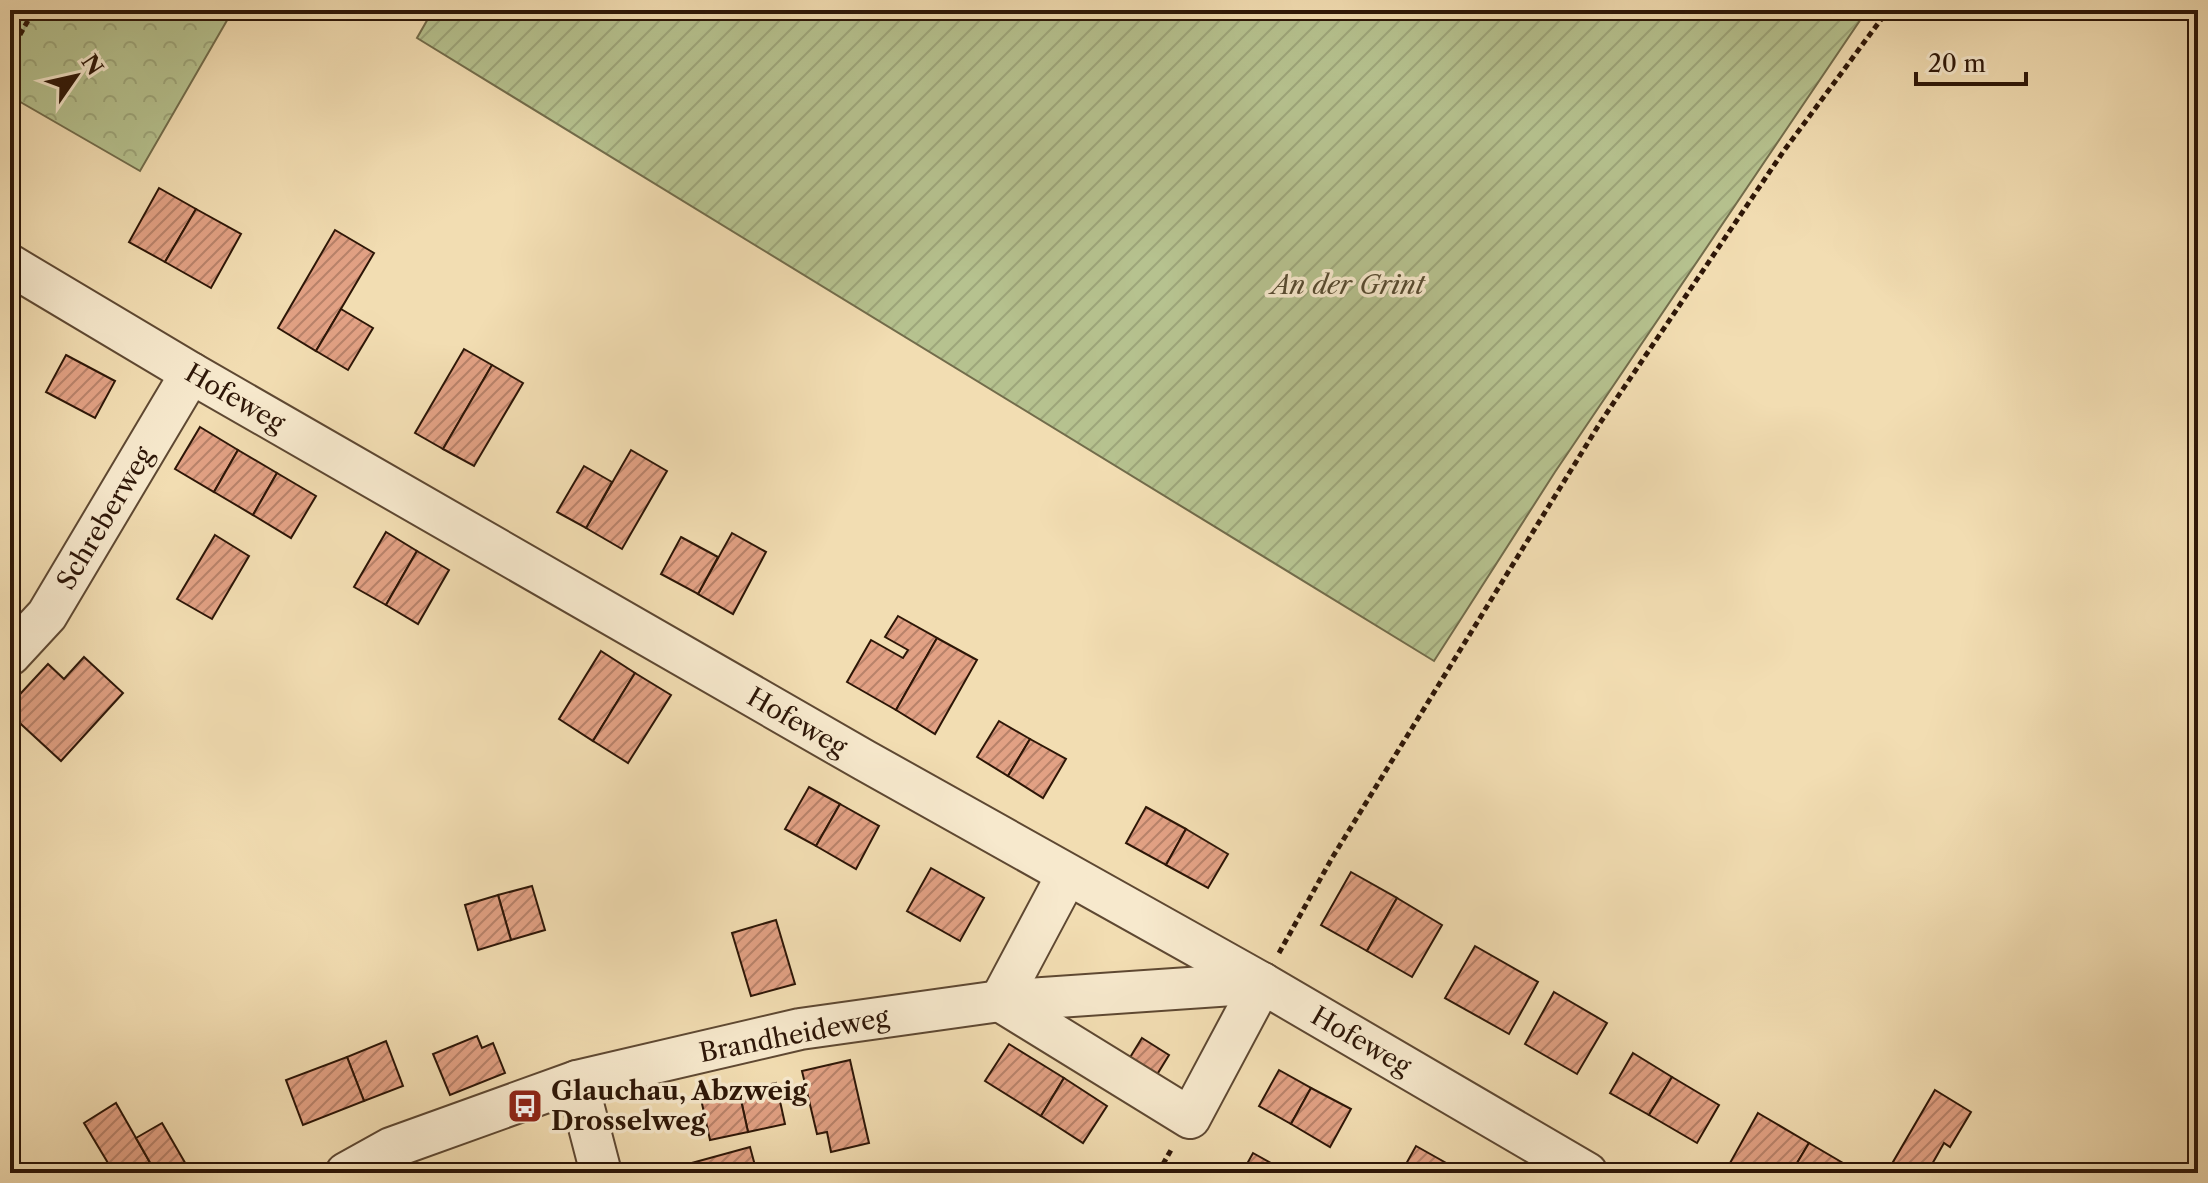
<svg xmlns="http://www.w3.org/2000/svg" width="2208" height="1183" viewBox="0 0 2208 1183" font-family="'Libre Caslon Text',serif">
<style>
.forest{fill:url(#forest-crowns);stroke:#726c4b;stroke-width:2}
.garden{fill:url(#garden-furrows);stroke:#726c4b;stroke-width:2}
.building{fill:url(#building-hatch);stroke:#2d1607;stroke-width:2}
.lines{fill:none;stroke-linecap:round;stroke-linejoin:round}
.minor-casing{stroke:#5e4832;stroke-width:44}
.path{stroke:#2d1607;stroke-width:5;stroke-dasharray:6 4;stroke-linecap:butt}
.minor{stroke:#f7e9cd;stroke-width:40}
.labels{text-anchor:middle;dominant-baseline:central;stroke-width:7;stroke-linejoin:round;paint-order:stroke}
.park-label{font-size:26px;font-style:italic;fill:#564a30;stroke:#f7e9cd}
.street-label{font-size:26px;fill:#2d1607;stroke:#f7e9cd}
.poi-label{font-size:26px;font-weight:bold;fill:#2d1607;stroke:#f7e9cd;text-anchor:start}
</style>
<defs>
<pattern id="forest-crowns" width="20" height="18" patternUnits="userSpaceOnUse" patternTransform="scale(2)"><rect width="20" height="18" fill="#b6c28f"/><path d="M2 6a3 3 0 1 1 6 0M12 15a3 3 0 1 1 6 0" fill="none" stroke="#9da67a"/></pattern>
<pattern id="garden-furrows" width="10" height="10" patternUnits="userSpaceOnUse" patternTransform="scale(2)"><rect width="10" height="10" fill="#b6c28f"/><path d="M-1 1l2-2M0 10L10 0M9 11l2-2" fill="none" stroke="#9da67a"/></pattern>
<pattern id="building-hatch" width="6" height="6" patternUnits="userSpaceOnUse" patternTransform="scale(2)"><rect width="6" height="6" fill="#e2a184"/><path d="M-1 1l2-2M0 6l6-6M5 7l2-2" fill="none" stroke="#b8826a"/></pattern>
</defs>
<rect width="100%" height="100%" fill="#f2ddb2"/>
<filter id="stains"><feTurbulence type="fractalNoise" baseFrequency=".0025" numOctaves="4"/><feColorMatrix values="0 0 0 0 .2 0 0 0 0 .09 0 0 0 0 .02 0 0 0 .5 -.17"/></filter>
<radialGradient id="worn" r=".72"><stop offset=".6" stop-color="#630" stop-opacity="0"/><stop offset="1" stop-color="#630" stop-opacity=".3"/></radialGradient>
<path class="forest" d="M24 10H233L140 171 10 96V35Z"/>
<path class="garden" d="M433 10H1867L1555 472 1434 661 417 38Z"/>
<g class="building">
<path d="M159 188 196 209 165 262 129 242Z"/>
<path d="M196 209 241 234 211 288 165 262Z"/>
<path d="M335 230 374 253 316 351 278 328Z"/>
<path d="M341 309 373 328 348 370 316 351Z"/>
<path d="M464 349 492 365 443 449 415 433Z"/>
<path d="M66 355 115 381 95 418 46 392Z"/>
<path d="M492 365 523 383 474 466 443 449Z"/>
<path d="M200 427 238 450 214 492 175 469Z"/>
<path d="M238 450 277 473 253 515 214 492Z"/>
<path d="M631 450 667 471 622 549 586 528Z"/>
<path d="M584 466 612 482 586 528 557 512Z"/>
<path d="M277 473 316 496 291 538 253 515Z"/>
<path d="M386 532 417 551 386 605 354 587Z"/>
<path d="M732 533 766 552 733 614 698 594Z"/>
<path d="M215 535 249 556 212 619 177 599Z"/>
<path d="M681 537 718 557 698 594 661 574Z"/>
<path d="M417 551 449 570 418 624 386 605Z"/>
<path d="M898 616 937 638 896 710 847 682 871 640 903 658 908 650 885 637Z"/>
<path d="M937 638 977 660 935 734 896 710Z"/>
<path d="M601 651 635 673 593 741 559 719Z"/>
<path d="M84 657 123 693 61 761 10 714V705L48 664 64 679Z"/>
<path d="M635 673 671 695 628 763 593 741Z"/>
<path d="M999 721 1030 739 1008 776 977 757Z"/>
<path d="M1030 739 1066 759 1043 798 1008 776Z"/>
<path d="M809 787 840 804 816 846 785 829Z"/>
<path d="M840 804 879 826 856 869 816 846Z"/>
<path d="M1146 807 1186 829 1166 865 1126 843Z"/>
<path d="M1186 829 1228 854 1208 888 1166 865Z"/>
<path d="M931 868 984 898 960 941 907 911Z"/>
<path d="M1351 872 1397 898 1367 951 1321 925Z"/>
<path d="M532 886 545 930 511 940 498 895Z"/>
<path d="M498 895 511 940 478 950 465 905Z"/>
<path d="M1397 898 1442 925 1412 977 1367 951Z"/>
<path d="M776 920 795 984 751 996 732 933Z"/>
<path d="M1475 946 1538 982 1509 1034 1445 998Z"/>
<path d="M1554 992 1607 1023 1577 1074 1525 1044Z"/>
<path d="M477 1036 482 1048 493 1043 505 1073 450 1095 433 1054Z"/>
<path d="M1142 1038 1169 1055 1153 1081 1126 1064Z"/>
<path d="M386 1041 403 1086 364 1101 347 1057Z"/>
<path d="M1009 1044 1064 1078 1041 1116 985 1081Z"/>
<path d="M1633 1053 1672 1077 1649 1115 1610 1093Z"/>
<path d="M347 1057 364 1101 303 1125 286 1080Z"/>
<path d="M850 1060 869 1143 831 1152 827 1132 817 1134 802 1071Z"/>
<path d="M1279 1070 1311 1088 1291 1124 1259 1106Z"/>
<path d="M1672 1077 1719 1105 1697 1143 1649 1115Z"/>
<path d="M1064 1078 1107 1106 1083 1143 1041 1116Z"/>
<path d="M776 1083 785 1124 748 1132 739 1091Z"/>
<path d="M1311 1088 1351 1109 1330 1147 1291 1124Z"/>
<path d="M1935 1090 1971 1112 1950 1147 1944 1143 1927 1173H1912L1893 1162Z"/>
<path d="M739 1091 748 1132 710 1140 701 1099Z"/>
<path d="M116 1103 156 1173H114L84 1123Z"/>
<path d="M1758 1113 1809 1143 1791 1173H1748L1730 1163Z"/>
<path d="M162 1123 191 1173H156L136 1138Z"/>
<path d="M1809 1143 1860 1173H1791Z"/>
<path d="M1416 1146 1464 1173H1401Z"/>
<path d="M750 1147 757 1173H690L688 1164Z"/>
<path d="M1253 1153 1289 1173H1242Z"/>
<path d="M2198 1153V1173H2186Z"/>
</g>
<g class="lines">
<defs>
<g id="minor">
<path d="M10 265 191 373 864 760 1262 983 1587 1173"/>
<path d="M10 655 47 615 191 373"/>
<path d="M1000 1001 1190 1118 1262 983"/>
<path d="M1000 1001 1067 875"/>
<path d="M577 1081 601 1173"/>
<path d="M346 1173 391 1148 577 1081 800 1029 1000 1001 1262 983"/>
</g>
</defs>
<use href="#minor" class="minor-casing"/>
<g class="path">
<path d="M10 52 34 10"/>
<path d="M1279 953 1332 858 1600 423 1783 152 1888 10"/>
<path d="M1158 1173 1171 1150"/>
</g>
<use href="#minor" class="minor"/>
</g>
<defs>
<symbol id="bus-square" viewBox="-11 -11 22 22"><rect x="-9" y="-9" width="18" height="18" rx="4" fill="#8f2418" stroke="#f7e9cd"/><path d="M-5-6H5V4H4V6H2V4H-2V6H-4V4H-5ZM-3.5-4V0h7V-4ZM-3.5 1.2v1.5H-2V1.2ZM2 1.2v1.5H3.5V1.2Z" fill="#fff"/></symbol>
</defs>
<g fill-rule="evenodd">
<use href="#bus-square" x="505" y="1086" width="40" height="40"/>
</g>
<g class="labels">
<g class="park-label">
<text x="1348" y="285">An der Grint</text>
</g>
<g class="street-label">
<text transform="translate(235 398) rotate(30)">Hofeweg</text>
<text transform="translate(105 518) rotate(-59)">Schreberweg</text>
<text transform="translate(797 722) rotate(30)">Hofeweg</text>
<text transform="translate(794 1035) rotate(-11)">Brandheideweg</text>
<text transform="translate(1361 1041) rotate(30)">Hofeweg</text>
</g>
<g class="poi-label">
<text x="551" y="1091">Glauchau, Abzweig<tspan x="551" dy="30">Drosselweg</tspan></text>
</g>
</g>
<rect width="2208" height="1183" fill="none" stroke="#f2ddb2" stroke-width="40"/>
<rect x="12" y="12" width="2184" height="1159" fill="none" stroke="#2d1607" stroke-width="4"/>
<rect x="20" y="20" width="2168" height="1143" fill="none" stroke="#2d1607" stroke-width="2"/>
<g transform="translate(76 76) rotate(56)" stroke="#f7e9cd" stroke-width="6" paint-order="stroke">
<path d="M0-6L14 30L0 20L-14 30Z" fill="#2d1607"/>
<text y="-12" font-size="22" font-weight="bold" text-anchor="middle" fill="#2d1607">N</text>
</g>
<path d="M1916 72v12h110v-12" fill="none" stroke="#2d1607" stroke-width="4"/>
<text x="1928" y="72" font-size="24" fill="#2d1607" stroke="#f7e9cd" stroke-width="6" paint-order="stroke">20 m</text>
<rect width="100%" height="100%" filter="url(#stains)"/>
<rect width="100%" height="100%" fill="url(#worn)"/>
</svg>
